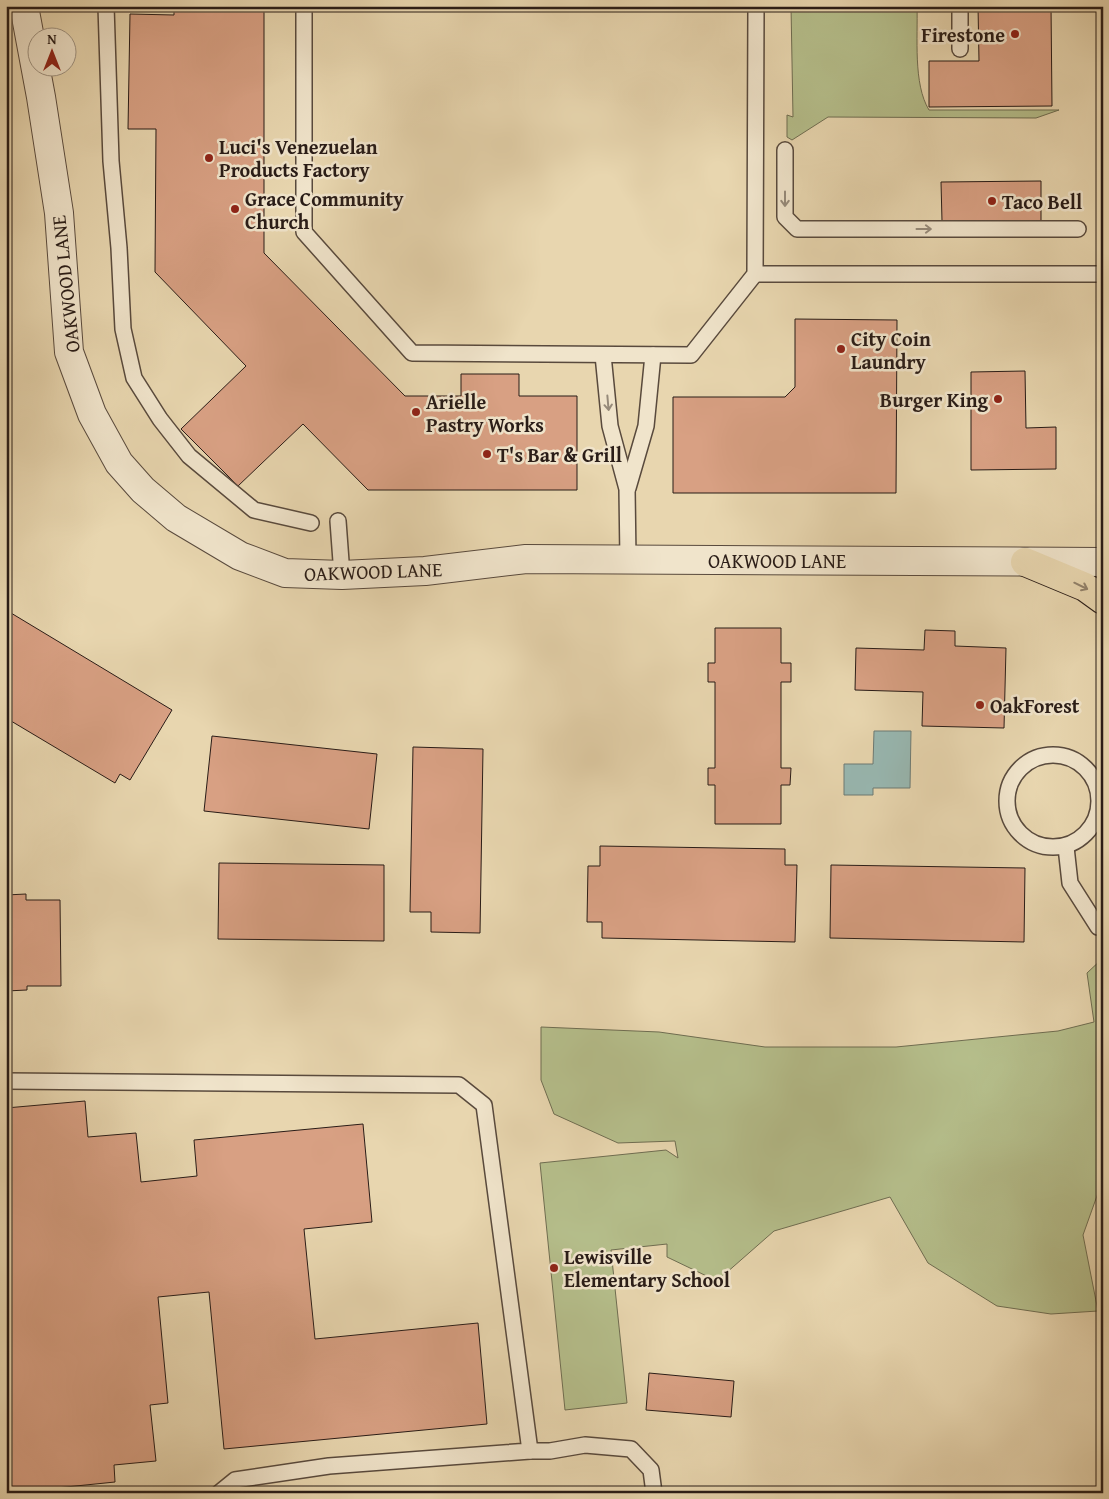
<svg xmlns="http://www.w3.org/2000/svg" width="1109" height="1499" viewBox="0 0 1109 1499" font-family="'Gentium Book Plus',serif">
<style>
.green{fill:#b5be8b;stroke:#6f6d51}
.water{fill:#98b8b2;stroke:#6c7a74}
.building{fill:#d8a083;stroke:#291c17}
.lines{fill:none;stroke-linecap:round;stroke-linejoin:round}
.service-casing{stroke:#594a3d;stroke-width:18}
.minor-casing{stroke:#594a3d;stroke-width:30}
.primary-casing{stroke:#291c17;stroke-width:30}
.service{stroke:#f0e4cb;stroke-width:15}
.minor{stroke:#f0e4cb;stroke-width:28}
.primary{stroke:#e8d6af;stroke-width:28}
.oneway{stroke:#968a7a}
.oneway2{stroke:#92826b}
.poi-dot{fill:#8f2418;stroke:#f0e4cb;stroke-width:2}
.labels{text-anchor:middle;dominant-baseline:central;stroke-width:5;stroke-linejoin:round;paint-order:stroke}
.poi-label{font-size:20px;font-weight:bold;fill:#291c17;stroke:#f0e4cb;text-anchor:start}
.street-label{font-size:20px;fill:#291c17;stroke:#f0e4cb}
</style>
<rect width="100%" height="100%" fill="#e8d6af"/>
<filter id="stains"><feTurbulence type="fractalNoise" baseFrequency=".004" numOctaves="4"/><feColorMatrix values="0 0 0 0 .2 0 0 0 0 .09 0 0 0 0 .02 0 0 0 .5 -.17"/></filter>
<radialGradient id="worn" r=".72"><stop offset=".6" stop-color="#630" stop-opacity="0"/><stop offset="1" stop-color="#630" stop-opacity=".3"/></radialGradient>
<g class="green">
<path d="M791 6H917C918 37 913 84 929 110H1059L1036 118 828 117 792 140 787 137V115L793 117Z"/>
<path d="M1103 958V1179L1083 1235 1098 1311 1051 1314 997 1306 928 1263 890 1197 774 1231 717 1281 667 1257V1244L611 1250 627 1403 565 1410 540 1163 666 1150 678 1158 675 1141 618 1143 554 1114 541 1080V1027L659 1032 765 1047H896L1058 1031 1094 1022 1087 973Z"/>
</g>
<path class="water" d="M874 731H911L910 788H873V795H844V764H873Z"/>
<g class="building">
<path d="M174 6H264V253L405 396H461V374H519V396H577V490H368L303 424 238 486 181 429 246 366 155 272 156 129H128L130 14 174 15Z"/>
<path d="M978 6H1051L1052 106 929 107V61H979Z"/>
<path d="M1041 181V221H942L941 182Z"/>
<path d="M795 319 897 320 896 493H673V397H785L795 387Z"/>
<path d="M1025 371 1026 428 1056 427V469L971 470V372Z"/>
<path d="M6 610 172 710 130 780 120 774 115 783 6 718Z"/>
<path d="M715 628H781V663H791V682H781V768H791L790 785H781V824H715V785H708V768H715V682H708V663H715Z"/>
<path d="M925 630 955 631V646L1006 648 1004 728 922 726 923 692 855 690 856 648 924 650Z"/>
<path d="M212 736 377 754 369 829 204 811Z"/>
<path d="M413 747 483 749 480 933 431 932V912H410Z"/>
<path d="M600 846 785 849V865H797L795 942 602 938V922H587L588 866H600Z"/>
<path d="M219 863 384 865V941L218 939Z"/>
<path d="M831 865 1025 868 1024 942 830 938Z"/>
<path d="M26 894V900H60L61 986H27V990L6 991V895Z"/>
<path d="M85 1101 88 1137 136 1133 141 1182 197 1176 194 1140 363 1124 372 1222 304 1229 315 1339 478 1323 487 1424 224 1449 209 1292 158 1297 168 1403 150 1405 156 1461 114 1465 115 1482 7 1493 6 1108Z"/>
<path d="M649 1373 734 1381 731 1417 646 1410Z"/>
</g>
<g class="lines">
<defs>
<g id="service">
<path d="M106 6 111 161 119 248 123 329 134 378 160 419 189 456 254 510 311 523"/>
<path d="M304 6V232L412 353 691 355 755 274 756 6"/>
<path d="M960 6V49"/>
<path d="M785 150V217L797 229H1078"/>
<path d="M755 274H1103"/>
<path d="M603 355 610 426 627 489 628 559"/>
<path d="M628 488 646 426 653 355"/>
<path d="M338 521 342 575"/>
<circle cx="1053" cy="801" r="46"/>
<path d="M1066 847 1070 883 1098 927H1103"/>
<path d="M6 1081 459 1085 484 1105 530 1451 329 1466 235 1480 219 1493"/>
<path d="M530 1451H550L585 1445 631 1449 651 1470 654 1493"/>
</g>
<path id="minor" d="M24 6 41 97 59 213 69 352 92 414 119 463 143 490 176 518 240 556 285 573 342 575 425 571 526 559 1103 562"/>
<path id="primary" d="M1025 562 1085 587 1103 600"/>
</defs>
<use href="#service" class="service-casing"/>
<use href="#minor" class="minor-casing"/>
<use href="#primary" class="primary-casing"/>
<use href="#service" class="service"/>
<use href="#minor" class="minor"/>
<use href="#primary" class="primary"/>
</g>
<defs><path id="oneway-shaft" d="M-6 0H5M1.5-3L5.5 0L1.5 3" fill="none" stroke-width="1.6" stroke-linecap="round" stroke-linejoin="round" transform="scale(1.25)"/></defs>
<g class="oneway">
<use href="#oneway-shaft" transform="translate(785 199) rotate(90)"/>
<use href="#oneway-shaft" transform="translate(924 229)"/>
<use href="#oneway-shaft" transform="translate(608 403) rotate(85)"/>
</g>
<use class="oneway2" href="#oneway-shaft" transform="translate(1081 586) rotate(26)"/>
<g class="poi-dot">
<circle cx="1015" cy="34" r="5"/>
<circle cx="209" cy="158" r="5"/>
<circle cx="992" cy="201" r="5"/>
<circle cx="235" cy="209" r="5"/>
<circle cx="841" cy="349" r="5"/>
<circle cx="998" cy="399" r="5"/>
<circle cx="416" cy="412" r="5"/>
<circle cx="487" cy="454" r="5"/>
<circle cx="980" cy="705" r="5"/>
<circle cx="554" cy="1268" r="5"/>
</g>
<g class="labels">
<g class="poi-label">
<text x="1005" y="34" text-anchor="end">Firestone</text>
<text x="219" y="146">Luci's Venezuelan<tspan x="219" dy="23">Products Factory</tspan></text>
<text x="245" y="198">Grace Community<tspan x="245" dy="23">Church</tspan></text>
<text x="1002" y="201">Taco Bell</text>
<text x="851" y="338">City Coin<tspan x="851" dy="23">Laundry</tspan></text>
<text x="988" y="399" text-anchor="end">Burger King</text>
<text x="426" y="401">Arielle<tspan x="426" dy="23">Pastry Works</tspan></text>
<text x="497" y="454">T's Bar &amp; Grill</text>
<text x="990" y="705">OakForest</text>
<text x="564" y="1256">Lewisville<tspan x="564" dy="23">Elementary School</tspan></text>
</g>
<g class="street-label">
<text transform="translate(65 284) rotate(-96)">OAKWOOD LANE</text>
<text x="777" y="560">OAKWOOD LANE</text>
<text transform="translate(373 571) rotate(-2)">OAKWOOD LANE</text>
</g>
</g>
<rect width="1109" height="1499" fill="none" stroke="#e8d6af" stroke-width="25"/>
<rect x="8" y="8" width="1094" height="1484" fill="none" stroke="#291c17" stroke-width="2.5"/>
<rect x="12" y="12" width="1084" height="1474" fill="none" stroke="#291c17"/>
<g transform="translate(52 52)"><circle r="24" fill="#f0e4cb" stroke="#a09483"/>
<path d="M0-4L9 19L0 12L-9 19Z" fill="#8f2418"/>
<text y="-8" font-size="14" font-weight="bold" text-anchor="middle" fill="#291c17">N</text>
</g>
<rect width="100%" height="100%" filter="url(#stains)"/>
<rect width="100%" height="100%" fill="url(#worn)"/>
</svg>
